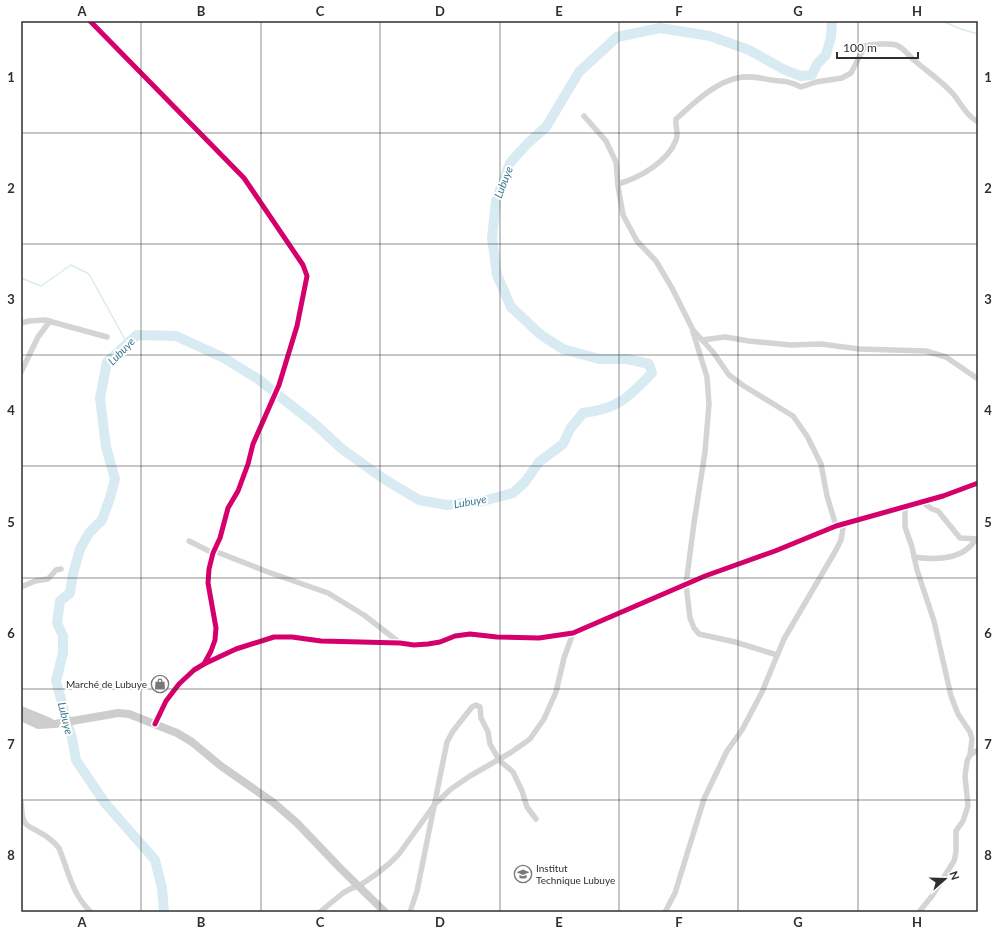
<svg xmlns="http://www.w3.org/2000/svg" width="999" height="933" viewBox="0 0 999 933" font-family="Lato,sans-serif">
<style>
.lines{fill:none;stroke-linecap:round;stroke-linejoin:round}
.stream{stroke:#d9ebf2;stroke-width:1.5}
.river{stroke:#d9ebf2;stroke-width:10}
.street{stroke:#d4d4d4;stroke-width:5.5}
.secondary{stroke:#cdcdcd;stroke-width:8}
.cycleway-casing{stroke:#fff;stroke-width:8}
.cycleway{stroke:#d6006c;stroke-width:5}
.grid{fill:none;stroke:#2f2f2f;stroke-width:1;stroke-opacity:0.55}
.labels{text-anchor:middle;dominant-baseline:central;stroke-width:4;stroke-linejoin:round;paint-order:stroke}
.poi-label{font-size:10px;fill:#2f2f2f;stroke:#fff;text-anchor:end}
.water-label{font-size:11px;font-style:italic;fill:#3c7993;stroke:#fff}
.neatline{fill:none;stroke:#2f2f2f;stroke-width:1.5}
.grid-label{font-size:13px;text-anchor:middle;font-weight:bold;fill:#2f2f2f}
</style>
<rect width="100%" height="100%" fill="#fff"/>
<g class="lines">
<g class="stream">
<path d="M942 21 961 29 978 34"/>
<path d="M21 278 41 286 71 265 89 274 127 343"/>
</g>
<path class="river" d="M164 912 162 888 155 860 105 803 76 760 72 738 65 714 56 681 63 653V636L57 623 60 601 70 593 73 574 80 549 89 533 102 520 110 498 115 479 106 447 100 398 107 362 137 335 176 336 224 358 258 379 316 425 342 449 384 479 419 500 447 505 483 501 513 493 525 482 539 462 563 444 570 429 583 413C618 409 629 397 652 373L649 364 627 359H599L563 349 541 335 511 307 497 275 492 238 496 201 510 163 528 143 546 127 579 72 617 37 660 28 710 36 749 50 785 70 801 76 812 75 817 64 826 55 831 37 832 21"/>
<g class="street">
<path d="M90 21 244 178 303 265 307 276 297 326 279 385 253 444 248 464 238 491 228 508 220 538 213 553 209 569 208 583 216 628 215 640 211 651 204 664 194 670 179 684 166 701 155 724"/>
<path d="M584 116 606 141 616 162 618 186 623 215 637 241 656 261 672 288 693 330 713 352 729 375 744 386 793 416 807 436 821 464 827 496 836 526"/>
<path d="M618 184C639 178 668 162 676 140 679 133 675 126 676 119 693 104 714 83 737 78 748 75 761 78 771 80 785 82 787 80 801 87L816 82 842 78 851 73 865 46C873 44 889 43 896 45 903 47 909 56 915 61 928 72 942 81 954 95 962 105 966 115 978 122"/>
<path d="M21 323 29 321 45 320 107 337"/>
<path d="M693 332 707 377 709 404 705 452 694 523 686 584 690 618 694 628 699 634 735 642 777 655"/>
<path d="M702 340 725 337 749 341 791 345 821 344 859 349 926 351 946 357 978 379"/>
<path d="M21 372 38 337 50 321"/>
<path d="M922 502 932 509 938 511 960 538 978 539"/>
<path d="M905 507V527L912 547 917 570 934 621 951 696 958 714 970 732 972 739 970 755 967 761 965 776 968 806 963 821 956 831V852L954 861 932 896 919 912"/>
<path d="M189 541 213 553 217 552 268 572 328 593 364 615 400 643"/>
<path d="M914 557C935 560 963 560 975 540"/>
<path d="M21 587 35 581 48 579 56 570 61 569"/>
<path d="M204 664 236 649 274 637H292L321 641 400 643 414 645 428 644 440 642 455 636 470 634 497 637 539 638 573 633 705 576 775 551 836 526 943 496 978 483"/>
<path d="M970 755 978 750"/>
<path d="M21 802C22 808 21 815 24 821 27 828 34 828 39 832 47 836 54 842 59 848 68 870 72 894 90 911"/>
<path d="M320 912 343 893 352 888 359 886 375 875 390 863 399 854 435 804 451 789 470 776 510 753 530 739 544 719 556 692 564 658 573 633"/>
<path d="M410 912 417 891 447 742 453 731 472 707 476 705 480 707 481 718 488 732 490 744 499 760 513 772 522 791 527 807 536 819"/>
<path d="M665 912 675 893 704 799 715 776 727 751 742 730 762 692 784 639 836 550 841 540 844 523"/>
</g>
<g class="secondary">
<path d="M21 710 50 722"/>
<path d="M21 717 38 725 55 724 118 713 129 714 177 733 192 742 221 766 274 803 297 823 341 869 385 912"/>
</g>
<defs>
<g id="cycleway">
<path d="M90 21 244 178 303 265 307 276 297 326 279 385 253 444 248 464 238 491 228 508 220 538 213 553 209 569 208 583 216 628 215 640 211 651 204 664 194 670 179 684 166 701 155 724"/>
<path d="M204 664 236 649 274 637H292L321 641 400 643 414 645 428 644 440 642 455 636 470 634 497 637 539 638 573 633 705 576 775 551 836 526 943 496 978 483"/>
</g>
</defs>
<use href="#cycleway" class="cycleway-casing"/>
<use href="#cycleway" class="cycleway"/>
</g>
<path class="grid" d="M141 21V912M261 21V912M380 21V912M500 21V912M619 21V912M738 21V912M858 21V912M21 133H978M21 244H978M21 355H978M21 466H978M21 578H978M21 689H978M21 800H978"/>
<defs>
<symbol id="shop-ring" viewBox="-11 -11 22 22"><circle r="9.5" fill="#fff" stroke="#787878" stroke-width="1.5"/><path d="M-5-2.5h2.3a2.7 3.5 0 0 1 5.4 0H5L5.5 6h-11ZM-1.5-2.5h3a1.5 2.3 0 0 0-3 0Z" fill="#787878"/></symbol>
<symbol id="school-ring" viewBox="-11 -11 22 22"><circle r="9.5" fill="#fff" stroke="#787878" stroke-width="1.5"/><path d="M0-5L7-2L0 1L-7-2ZM-4 1L0 2.5L4 1V4Q0 6-4 4Z" fill="#787878"/></symbol>
</defs>
<g fill-rule="evenodd">
<use href="#shop-ring" x="150" y="674" width="20" height="20"/>
<use href="#school-ring" x="513" y="864" width="20" height="20"/>
</g>
<g class="labels">
<g class="poi-label">
<text x="147" y="684">Marché de Lubuye</text>
<text x="536" y="868" text-anchor="start">Institut<tspan x="536" dy="12">Technique Lubuye</tspan></text>
</g>
<g class="water-label">
<text transform="translate(503 182) rotate(-69)">Lubuye</text>
<text transform="translate(121 351) rotate(-46)">Lubuye</text>
<text transform="translate(470 501) rotate(-10)">Lubuye</text>
<text transform="translate(66 718) rotate(76)">Lubuye</text>
</g>
</g>
<rect width="999" height="933" fill="none" stroke="#ffffff" stroke-width="44"/>
<g transform="translate(945 879) rotate(70)" stroke="#ffffff" stroke-width="3" paint-order="stroke">
<path d="M0-3L7 15L0 10L-7 15Z" fill="#2f2f2f"/>
<text y="-6" font-size="11" font-weight="bold" text-anchor="middle" fill="#2f2f2f">N</text>
</g>
<path d="M837 52v6h81v-6" fill="none" stroke="#2f2f2f" stroke-width="2"/>
<text x="843" y="52" font-size="12" fill="#2f2f2f" stroke="#ffffff" stroke-width="3" paint-order="stroke">100 m</text>
<rect x="22" y="22" width="955" height="889" class="neatline"/>
<g class="grid-label">
<text x="82" y="16">A</text>
<text x="201" y="16">B</text>
<text x="320" y="16">C</text>
<text x="440" y="16">D</text>
<text x="559" y="16">E</text>
<text x="679" y="16">F</text>
<text x="798" y="16">G</text>
<text x="917" y="16">H</text>
<text x="11" y="82">1</text>
<text x="988" y="82">1</text>
<text x="11" y="193">2</text>
<text x="988" y="193">2</text>
<text x="11" y="304">3</text>
<text x="988" y="304">3</text>
<text x="11" y="415">4</text>
<text x="988" y="415">4</text>
<text x="11" y="527">5</text>
<text x="988" y="527">5</text>
<text x="11" y="638">6</text>
<text x="988" y="638">6</text>
<text x="11" y="749">7</text>
<text x="988" y="749">7</text>
<text x="11" y="860">8</text>
<text x="988" y="860">8</text>
<text x="82" y="927">A</text>
<text x="201" y="927">B</text>
<text x="320" y="927">C</text>
<text x="440" y="927">D</text>
<text x="559" y="927">E</text>
<text x="679" y="927">F</text>
<text x="798" y="927">G</text>
<text x="917" y="927">H</text>
</g>
</svg>
